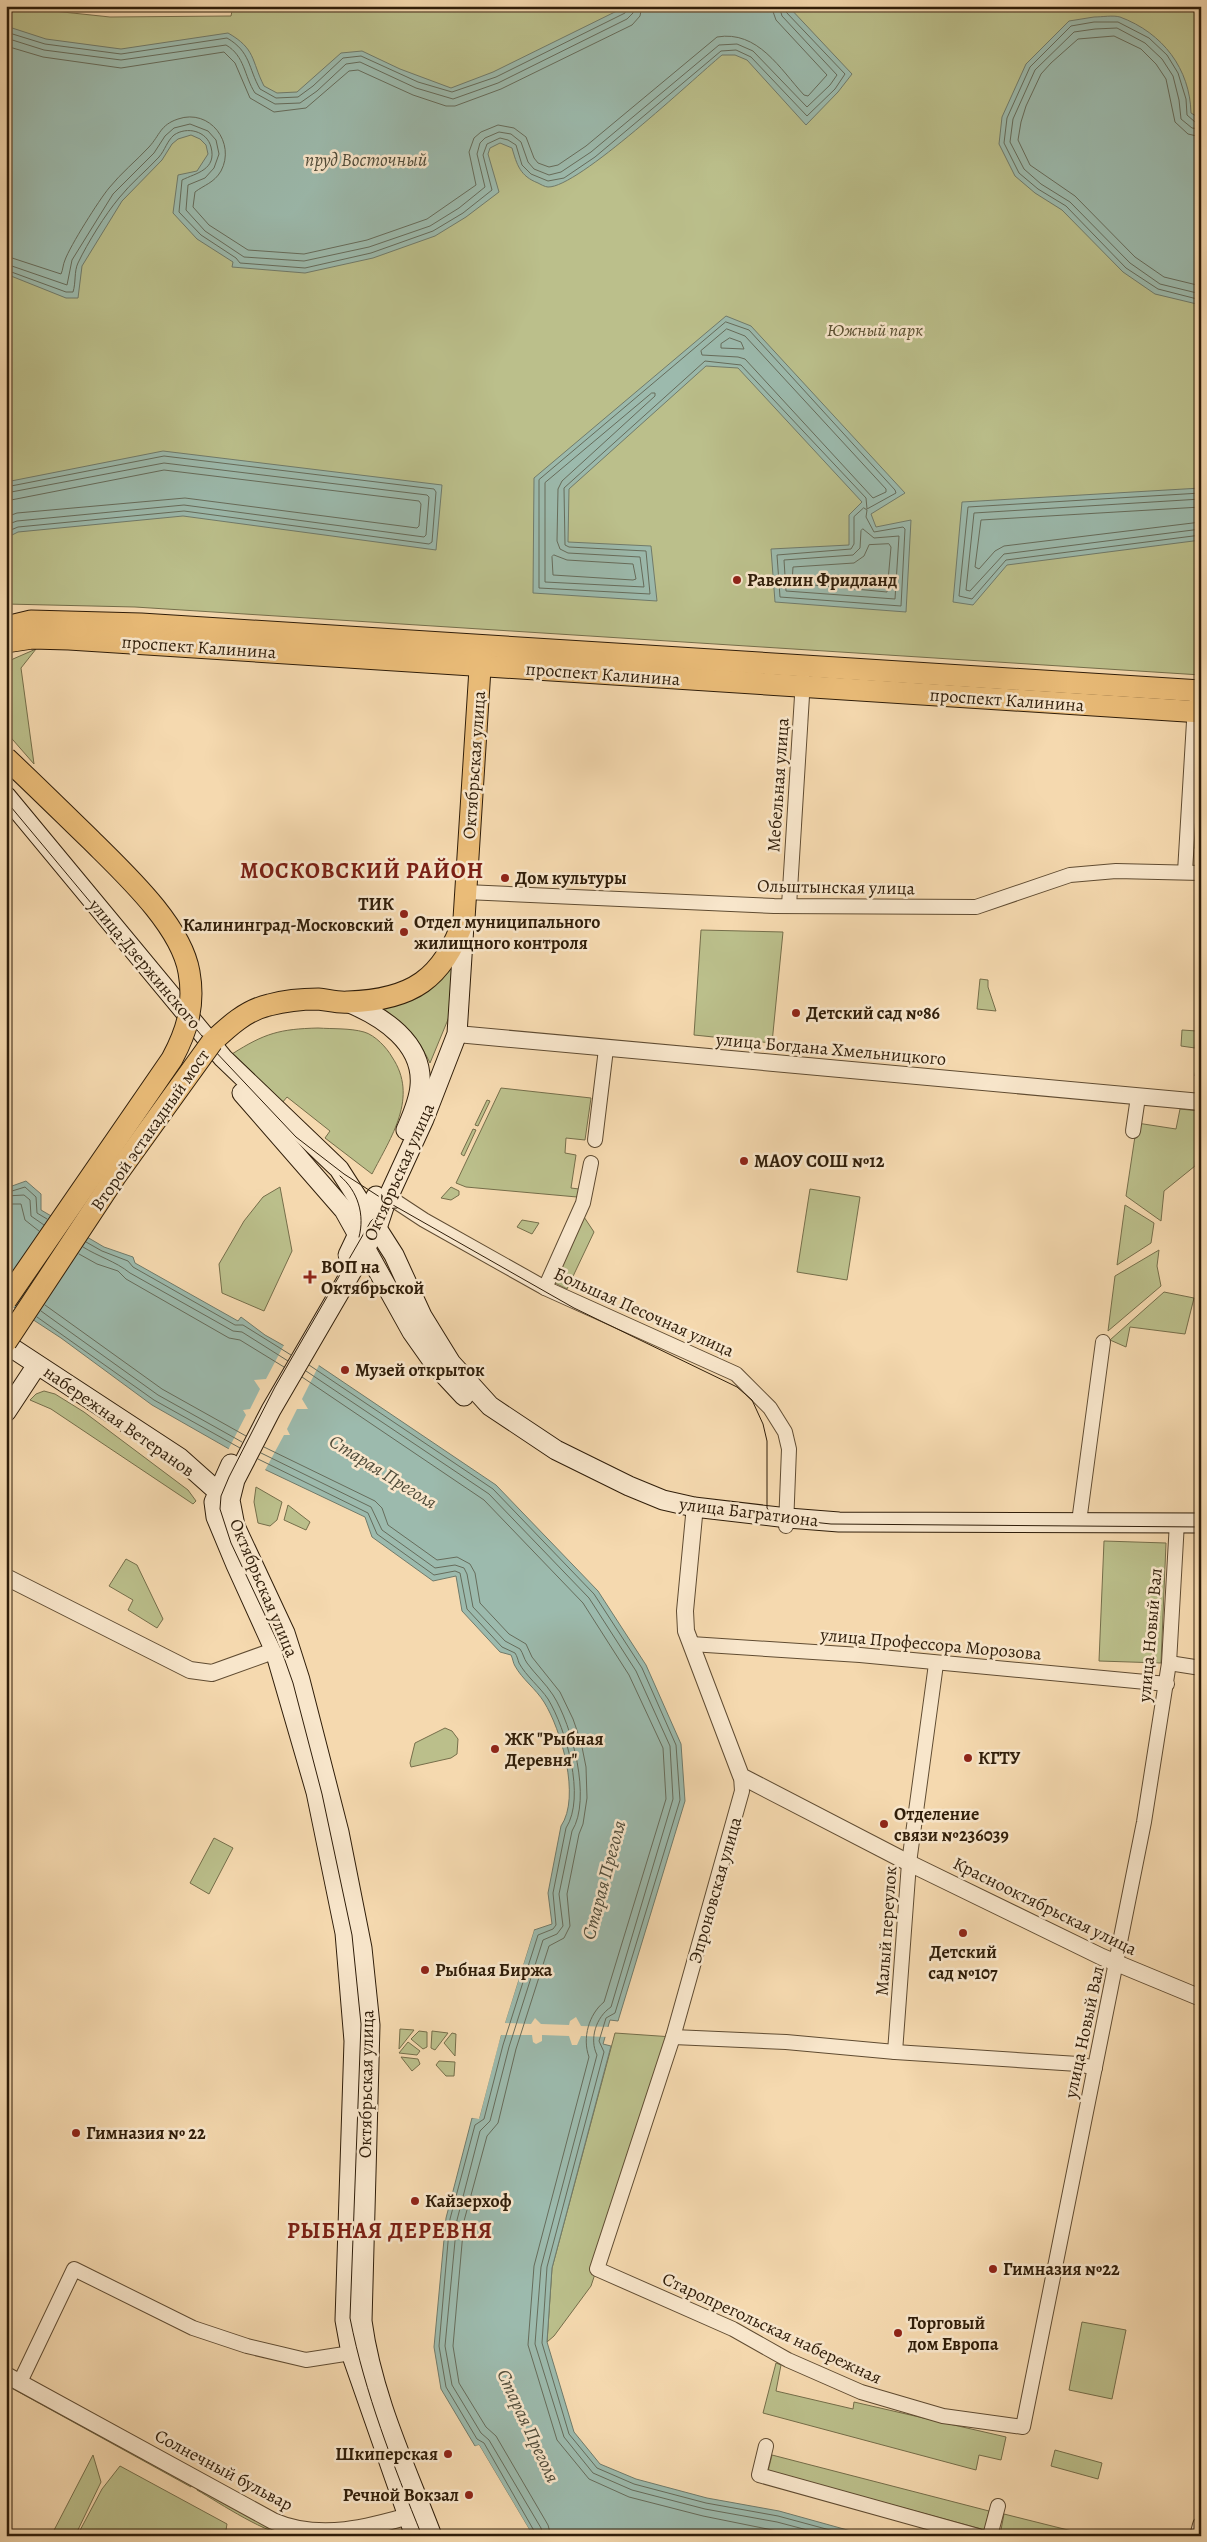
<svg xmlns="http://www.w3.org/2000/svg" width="1207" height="2542" viewBox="0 0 1207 2542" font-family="Alegreya,serif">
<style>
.green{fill:#bbbf8b;stroke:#756e4a}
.water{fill:#9cbaad;stroke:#707b6b}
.pier{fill:#f5d9af}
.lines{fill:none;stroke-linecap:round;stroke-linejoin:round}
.shore{stroke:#666c5b;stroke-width:1}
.minor-casing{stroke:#604c32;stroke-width:16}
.tertiary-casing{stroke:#604c32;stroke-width:18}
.secondary-casing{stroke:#2f1d09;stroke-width:21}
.primary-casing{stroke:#2f1d09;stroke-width:23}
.minor{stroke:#f8e6cb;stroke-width:14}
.tertiary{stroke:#f8e6cb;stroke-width:16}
.secondary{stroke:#f8e6cb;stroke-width:19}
.primary{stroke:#eabc78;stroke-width:21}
.tram{stroke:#2f1d09;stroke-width:1}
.primary-bridge-casing{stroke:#2f1d09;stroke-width:23;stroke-linecap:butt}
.primary-bridge{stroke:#eabc78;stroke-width:21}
.poi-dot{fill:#8f2418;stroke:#f8e6cb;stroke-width:2}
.labels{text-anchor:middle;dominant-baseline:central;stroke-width:5;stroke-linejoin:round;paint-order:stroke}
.park-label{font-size:18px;font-style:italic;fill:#594e30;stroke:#f8e6cb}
.poi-label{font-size:18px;font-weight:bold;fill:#2f1d09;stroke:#f8e6cb;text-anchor:start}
.street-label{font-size:18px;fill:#2f1d09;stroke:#f8e6cb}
.water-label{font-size:19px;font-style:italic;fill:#504c3a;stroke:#f8e6cb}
.district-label{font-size:22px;font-weight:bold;letter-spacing:1px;fill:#7a1f14;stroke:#f8e6cb}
</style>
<rect width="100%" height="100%" fill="#f5d9af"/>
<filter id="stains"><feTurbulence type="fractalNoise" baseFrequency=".004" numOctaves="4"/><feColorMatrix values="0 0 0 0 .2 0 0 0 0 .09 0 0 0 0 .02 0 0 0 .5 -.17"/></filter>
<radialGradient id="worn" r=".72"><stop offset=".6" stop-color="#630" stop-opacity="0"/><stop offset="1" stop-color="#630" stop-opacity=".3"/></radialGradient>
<g class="green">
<path d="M6 6 110 17 231 16 233 6H1201V675L135 607 6 604Z"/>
<path d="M36 649 21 668 34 764 6 732V666L13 659Z"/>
<path d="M1201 725V848H1194Z"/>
<path d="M701 930 783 932 772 1043 694 1035Z"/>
<path d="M454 963 449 1017 430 1063C417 1036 406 1025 381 1009 416 1001 432 991 454 963Z"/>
<path d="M980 979 988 980V987L996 1011 977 1009Z"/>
<path d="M1201 1025V1077L1195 1076Z"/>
<path d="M318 1028C332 1029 350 1028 364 1032 375 1035 387 1048 392 1057 419 1097 391 1137 372 1174L325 1138 330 1131 287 1097 282 1103 232 1054C265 1033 280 1029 318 1028Z"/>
<path d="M1182 1030 1197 1031 1195 1048 1181 1046Z"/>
<path d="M501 1088 591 1098 585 1140 566 1138 565 1153 576 1155 571 1188 579 1189 577 1197 466 1187 456 1183Z"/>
<path d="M487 1100 490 1101 478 1126 475 1125Z"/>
<path d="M1180 1109 1199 1111 1195 1166 1164 1191 1161 1221 1126 1196 1137 1123 1176 1129Z"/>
<path d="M473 1129 476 1130 464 1156 461 1154Z"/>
<path d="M280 1187 292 1251 264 1311 222 1293 219 1264 244 1221 263 1197Z"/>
<path d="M451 1187 459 1191V1195L451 1200 441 1198Z"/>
<path d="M810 1189 860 1197 847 1280 797 1272Z"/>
<path d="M1125 1205 1154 1223 1151 1243 1117 1265Z"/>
<path d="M582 1214 594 1232 567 1289 551 1281Z"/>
<path d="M522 1220 539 1223 532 1234 517 1227Z"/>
<path d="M1159 1250 1157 1266 1161 1286 1108 1331 1115 1276Z"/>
<path d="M1164 1292 1194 1298 1185 1334 1130 1327 1126 1347 1110 1340Z"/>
<path d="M44 1391 55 1394 84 1412 188 1490 196 1501 193 1504 51 1409 30 1400 36 1394Z"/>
<path d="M256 1487 282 1502 277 1520 270 1526 258 1523 254 1502Z"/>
<path d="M288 1505 310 1522 306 1530 284 1520Z"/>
<path d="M1104 1541 1166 1543 1161 1663 1099 1661Z"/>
<path d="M126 1559 137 1565 163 1619 157 1628 128 1610 133 1600 109 1586Z"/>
<path d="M445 1728 452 1731 458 1739 457 1754 451 1758 411 1767 410 1763 415 1743Z"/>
<path d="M214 1838 233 1848 209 1894 190 1883Z"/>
<path d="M400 2029 414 2030 399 2049Z"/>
<path d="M419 2031 427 2032V2047L423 2049 411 2039Z"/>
<path d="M432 2031 448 2033 435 2050 431 2048Z"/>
<path d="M452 2033 456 2034 455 2056 444 2043Z"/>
<path d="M615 2033 673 2037 591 2286 554 2336 547 2342 552 2268Z"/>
<path d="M408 2042 420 2051 417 2055 399 2053Z"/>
<path d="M401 2057 418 2059 420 2064 412 2071Z"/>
<path d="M439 2061 455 2062 454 2076H446L436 2065Z"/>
<path d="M1082 2322 1126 2330 1112 2399 1069 2390Z"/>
<path d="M776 2363 781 2365 776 2391 853 2409 854 2402 1006 2437 1001 2460 979 2455 976 2470 763 2413Z"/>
<path d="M6 2382 192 2484 191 2487 6 2385Z"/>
<path d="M1055 2450 1102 2463 1098 2479 1051 2466Z"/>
<path d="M93 2455 101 2482 75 2536H51Z"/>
<path d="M772 2455 989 2511 985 2530 768 2471Z"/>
<path d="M120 2466 227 2524 225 2536H77L102 2489Z"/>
<path d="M198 2487 293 2536C268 2536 220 2503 197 2490Z"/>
<path d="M1004 2514 1092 2536 1000 2535Z"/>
</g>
<g class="water">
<path d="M627 6H788L852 74 838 92 806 125 747 60 735 55H722C693 79 578 188 548 187 545 187 540 184 538 183 520 176 517 165 512 148L500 143 490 148 488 154 499 192 466 217 435 236 373 258 305 273 232 267 233 262 197 239 173 213 178 175 197 171 208 154 206 145 200 139 191 135 178 139 172 144 162 160 122 201 82 266 78 298H66L6 274V26L46 39 121 49 228 33C256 49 251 60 264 86L277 93 297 92 341 53 362 51 400 69 451 88 493 72Z"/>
<path d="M1094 17C1102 17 1113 15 1120 17 1163 33 1190 69 1191 113L1201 119V305L1155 294 1123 272 1062 210 1035 193 1015 176 999 144 1002 117 1026 64 1069 21Z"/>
<path d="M726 316 751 326 905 493 871 514 876 527 911 520 906 612 775 602 771 549 849 545V515L862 502 738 368 706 366 569 489 568 542 651 546 657 601 533 593 534 478Z"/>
<path d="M163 451 442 485 436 550 183 516 18 532 6 538V482Z"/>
<path d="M1201 488V540L1007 565 973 605 953 602 962 502Z"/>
<path d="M26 1181 41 1194V1210L104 1247 133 1257 135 1263 238 1321 241 1317 265 1335 318 1365 496 1485 598 1591 646 1665 681 1744 685 1801 618 2021 610 2020 603 2044 611 2046 552 2268 547 2342 574 2432 600 2464 636 2479 707 2498 779 2511 869 2536H533L479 2445 475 2446 441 2389 434 2347 446 2218 472 2118H479L498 2044 534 1930 552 1924 548 1893 561 1826C581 1797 561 1729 544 1702 536 1689 522 1679 515 1666 513 1663 513 1659 511 1655L500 1652 462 1611 456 1576 433 1581 372 1537 365 1517 266 1470 152 1405 61 1338 6 1302V1183L12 1186Z"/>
</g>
<g class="pier">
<path d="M285 1343 320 1363 302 1399 308 1409H297L287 1429 290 1435H284L264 1472 228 1450 246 1415 243 1410 250 1409 260 1389 254 1380 266 1379Z"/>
<path d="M534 1930 505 2023 531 2024 535 2018 541 2024 569 2025 570 2021 576 2017 581 2026 611 2027 608 2037 581 2036 577 2045H572L569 2036 542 2035V2041L536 2044 533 2042 532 2035H501L479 2119 472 2118 473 2115 477 2116 496 2043 531 1931Z"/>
<path d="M479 2445 533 2536H530L475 2446Z"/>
</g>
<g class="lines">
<g class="shore">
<path d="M6 32 45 44 121 54 227 38C251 52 248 68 260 89L276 98 298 97 313 86 343 58 361 56 418 82 452 92 496 77 625 13 628 6"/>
<path d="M6 38 44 50 121 60 226 45C245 56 244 76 255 93L275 104 300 103 317 91 346 64 360 62 416 88 453 99 498 83 627 19 633 13 634 6"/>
<path d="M6 46 43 57 121 68 224 52 235 63 250 98 274 112 306 108 349 71 358 70 413 95 446 106H455L501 89 632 25 640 16 642 6"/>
<path d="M1201 123 1195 122 1187 115 1186 99 1178 73 1167 55 1149 38 1118 22H1094L1071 26 1030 67 1007 118 1004 143 1019 173 1038 189 1066 206 1126 268 1158 289 1201 300"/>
<path d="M1201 129 1192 128 1181 119 1179 100 1173 76 1162 59 1145 43 1117 28 1095 29 1074 32 1035 70 1013 119 1010 142 1024 169 1041 184 1070 202 1130 263 1160 284 1201 294"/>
<path d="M1201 137 1188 134 1175 122 1166 79 1156 64 1141 49 1114 36 1078 39 1051 63 1041 74 1026 106 1021 122 1018 140 1030 165 1075 196 1135 257 1164 277 1201 286"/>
<path d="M6 256 61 274C63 270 63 264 65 260 70 246 99 200 109 188 121 173 136 161 149 147 160 135 160 125 178 119 210 108 236 143 221 171 214 183 204 185 195 192L193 207 209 225 248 250 304 254 367 240 427 219 476 185 469 152 474 138 481 132 498 125 514 128 526 137 534 158 538 163 549 167 558 165 586 146 717 37C758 30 780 69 804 95L808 96 827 75 776 20 771 6"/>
<path d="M6 264 67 285 72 260 113 194 154 153 165 136 174 128 190 124 208 131 216 140 219 154 214 168 205 178 188 185 186 210 205 231 244 257 304 261 369 247 430 226 459 208 485 187 477 154 480 143 485 138 499 132 511 134 521 142 528 162 534 169 549 175 561 172 591 152 719 45 737 44 753 51 807 107 830 85 837 75 782 16 779 6"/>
<path d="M6 270 66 292H73C76 283 74 271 78 263 88 242 105 215 119 198 131 183 146 171 159 157 165 150 167 141 174 135 187 126 207 131 211 147 217 170 196 173 182 180L179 212 201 235 236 258 240 263 305 268 371 253 433 231 463 213 492 190 483 155 487 144 500 138 508 140 516 145 522 165 531 174 548 181 564 178 595 157 721 51 736 50 751 57 807 116 835 89 845 74 786 12 785 6"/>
<path d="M726 322 749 330 895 490 896 493 867 509 866 498 741 365 705 361 564 488 565 545 569 547 646 551 650 594 539 588V480Z"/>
<path d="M727 329 745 336 886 489V492L873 498 745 359 738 357 702 355 701 351Z"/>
<path d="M730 338 741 342 744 349 721 348V344Z"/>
<path d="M652 393H655V396L562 481 558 489 557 541 560 549 568 553 640 557 644 587 545 582V483Z"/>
<path d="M6 487 164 456 434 489 436 492 432 542 429 544 184 511 18 527 6 532"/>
<path d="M6 493 164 463 427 495 429 497 426 535 424 537 184 505 17 521 6 525"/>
<path d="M1201 493 968 507 959 596 972 599 1006 560 1201 535"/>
<path d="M1201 499 974 513 966 590 970 591 1004 554 1201 529"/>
<path d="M6 501 164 470 419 501 421 504 419 526 417 528 185 498 17 513 6 517"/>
<path d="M1201 507 981 520 975 567 979 569 995 551 1004 546 1201 522"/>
<path d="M864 508 867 510 866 517 874 532 903 527 905 529 901 606 780 597 777 555 851 549 854 544V517Z"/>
<path d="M863 529 874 538 899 536 895 599 786 591 784 560 853 555 860 548 861 531Z"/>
<path d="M889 544 891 547 887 592 792 583 793 567 854 563 864 556 869 545Z"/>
<path d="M554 555 567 560 633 564 636 579 633 580 553 575 552 557Z"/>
<path d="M6 1188 12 1191 25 1187 36 1197 37 1213 47 1219"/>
<path d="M6 1196 24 1195 30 1200 31 1216 44 1225"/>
<path d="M6 1204H21L25 1220 39 1231"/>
<path d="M86 1242 102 1251 128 1261 133 1267 235 1325H243L291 1355"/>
<path d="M83 1247C99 1257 115 1261 130 1273L233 1331 242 1332 288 1361"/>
<path d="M79 1254 97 1264 118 1271 126 1279 229 1338 240 1340 284 1367"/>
<path d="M45 1305 162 1389 246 1436"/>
<path d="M41 1311 158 1395 242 1442"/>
<path d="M37 1317 154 1400 240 1448"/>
<path d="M309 1365 493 1489 594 1594 642 1668 676 1745 680 1800 615 2013 606 2018 599 2041 604 2052 547 2267 542 2343 569 2434 597 2468 634 2484 706 2503 778 2516 852 2536"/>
<path d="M306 1371 489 1494 589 1598 636 1671 670 1746 673 1799 611 2007C596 2017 589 2039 597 2055L541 2267 535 2344 564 2437 593 2473 632 2490 705 2509 777 2522 830 2536"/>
<path d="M302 1377 484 1500 583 1603 629 1675 663 1748 666 1799 604 2002C589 2014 582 2038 589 2057L534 2266 528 2345 557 2440 589 2479 629 2497 703 2516 802 2536"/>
<path d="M264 1447 375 1501 382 1508 388 1525 437 1560 457 1557 470 1564 475 1573 480 1603 509 1634 526 1644 532 1657 560 1692 573 1719 581 1742 586 1767 587 1798 583 1824 579 1834 567 1894 570 1926 564 1938 549 1946 516 2049 498 2123 487 2136 464 2221 453 2346 459 2383 486 2427 496 2436 548 2525 551 2536"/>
<path d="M261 1453 371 1507 382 1530 435 1568 455 1565 464 1568 467 1574 473 1607 505 1641 520 1649C523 1653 524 1659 527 1663 535 1674 546 1684 553 1695 572 1725 592 1799 572 1831L559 1894 563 1926 557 1934 543 1940 509 2047 490 2121 480 2131 457 2220 445 2346 452 2385 481 2433 489 2440 541 2528 543 2536"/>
<path d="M258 1459 368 1513 377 1534 434 1575 455 1571 460 1573 467 1609 502 1647 515 1653C517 1656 518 1660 519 1663 526 1676 540 1687 548 1699 566 1729 586 1797 566 1828L553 1893 556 1925 553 1929 538 1935 503 2045 484 2119 475 2125 450 2219 439 2346 446 2387 477 2439 484 2443 537 2536"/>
</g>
<defs>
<g id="minor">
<path d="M1185 872 1195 705"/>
<path d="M466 892 774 906 976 907 1070 875 1116 871 1201 873"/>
<path d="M789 906 803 680"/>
<path d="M1133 1131 1138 1097"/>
<path d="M595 1140 606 1049"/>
<path d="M389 1197 424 1220 545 1288 736 1374 770 1408 785 1432 789 1449 786 1526"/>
<path d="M545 1288 583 1203 591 1163"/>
<path d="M1079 1522 1103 1342"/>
<path d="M691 1644 860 1655 1167 1684"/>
<path d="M1169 1663 1201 1668"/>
<path d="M741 1776 742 1791 673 2037 597 2269 733 2329 788 2360 861 2392 943 2416 1023 2427 1144 1822 1169 1663 1177 1522"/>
<path d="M673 2037 786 2042 895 2052 1078 2064 1095 2068"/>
<path d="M895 2052 909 1863 936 1664"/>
<path d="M20 2382 74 2269 193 2328 247 2346 306 2360 351 2353"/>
<path d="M766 2446 759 2475 978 2536"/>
<path d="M990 2536 998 2506"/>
</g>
<g id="tertiary">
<path d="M457 1034 1201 1102"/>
<path d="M694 1516 685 1611 686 1631 741 1776 909 1863 1102 1957 1201 1998"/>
<path d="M6 1577 190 1670 212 1673 287 1646"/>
<path d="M6 2375 273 2521C321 2542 371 2527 419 2513"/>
<path d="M1198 2536 1201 2525"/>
</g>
<g id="secondary">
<path d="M6 796 223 1058 339 1169 394 1255 422 1316 438 1342 451 1363 490 1406 556 1450 629 1486 663 1500 694 1507 788 1518 839 1522 1201 1523"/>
<path d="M347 1002C382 1016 424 1043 420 1086 419 1101 412 1116 406 1130"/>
<path d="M242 1093 344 1210 412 1332 436 1366 464 1396"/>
<path d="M348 1255 376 1196"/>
<path d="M6 1344 180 1458 226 1499"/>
<path d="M6 1412 37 1365"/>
<path d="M231 1464 214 1502 216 1517 236 1565 275 1651 316 1792 345 1933 354 2041 345 2320 351 2353 415 2536"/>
<path d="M432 2536C405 2465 372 2396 362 2321L370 2025 362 1948 339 1832 300 1680 285 1633 235 1526 230 1500 235 1480 271 1410 377 1228 385 1204 424 1119 457 1034 464 925"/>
</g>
<g id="primary">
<path d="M6 627 31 621 141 624 1201 691"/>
<path d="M6 642 32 638 69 639 1201 712"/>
<path d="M212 1042C228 1027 246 1010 269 1005 284 1001 302 999 318 999 328 1000 338 1003 348 1002 412 1000 443 979 464 919L481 653"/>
</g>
</defs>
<use href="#minor" class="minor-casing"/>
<use href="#tertiary" class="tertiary-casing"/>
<use href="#secondary" class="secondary-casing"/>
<use href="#primary" class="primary-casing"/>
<use href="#minor" class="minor"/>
<use href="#tertiary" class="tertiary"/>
<use href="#secondary" class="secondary"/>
<use href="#primary" class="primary"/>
<g class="tram">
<path d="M6 801 212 1048 296 1137 344 1174 386 1201 574 1308 737 1387 752 1400 763 1424 767 1441V1508L774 1518 831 1524 1201 1527"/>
<path d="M340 1176C358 1191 365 1215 359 1237"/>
<path d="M397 1208 383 1209 371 1221 275 1387 229 1477 221 1496 220 1509 231 1543 281 1649 293 1683 322 1794 352 1935 361 2024 350 2318C365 2394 393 2464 422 2536"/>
</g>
<defs>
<g id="primary-bridge">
<path d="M6 758C35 785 63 813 91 840 124 873 181 925 189 972 195 1005 187 1031 172 1059L6 1300"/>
<path d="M6 1342 117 1174 212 1042"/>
</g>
</defs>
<use href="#primary-bridge" class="primary-bridge-casing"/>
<use href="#primary-bridge" class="primary-bridge"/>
</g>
<g class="poi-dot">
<circle cx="737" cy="580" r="5"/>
<circle cx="505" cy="878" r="5"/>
<circle cx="404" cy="914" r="5"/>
<circle cx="404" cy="932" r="5"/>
<circle cx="796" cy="1013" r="5"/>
<circle cx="744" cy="1161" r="5"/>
<path d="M307.5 1269.5h5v5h5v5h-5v5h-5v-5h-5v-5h5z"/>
<circle cx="345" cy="1370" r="5"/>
<circle cx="495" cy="1749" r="5"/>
<circle cx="968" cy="1758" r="5"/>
<circle cx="884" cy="1824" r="5"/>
<circle cx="963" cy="1933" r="5"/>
<circle cx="425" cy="1970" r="5"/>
<circle cx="76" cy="2133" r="5"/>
<circle cx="415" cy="2201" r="5"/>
<circle cx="993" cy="2269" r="5"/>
<circle cx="898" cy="2333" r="5"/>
<circle cx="448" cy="2454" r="5"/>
<circle cx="469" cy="2495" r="5"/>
</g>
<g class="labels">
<g class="park-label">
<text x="875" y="330">Южный парк</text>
</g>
<g class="poi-label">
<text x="747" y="580">Равелин Фридланд</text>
<text x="515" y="878">Дом культуры</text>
<text x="394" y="904" text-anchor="end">ТИК<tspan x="394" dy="21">Калининград-Московский</tspan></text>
<text x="414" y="922">Отдел муниципального<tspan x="414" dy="21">жилищного контроля</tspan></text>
<text x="806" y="1013">Детский сад №86</text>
<text x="754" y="1161">МАОУ СОШ №12</text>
<text x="321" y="1267">ВОП на<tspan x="321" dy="21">Октябрьской</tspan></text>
<text x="355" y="1370">Музей открыток</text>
<text x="505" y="1739">ЖК "Рыбная<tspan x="505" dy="21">Деревня"</tspan></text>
<text x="978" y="1758">КГТУ</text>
<text x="894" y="1814">Отделение<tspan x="894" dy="21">связи №236039</tspan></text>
<text x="963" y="1952" text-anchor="middle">Детский<tspan x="963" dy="21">сад №107</tspan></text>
<text x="435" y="1970">Рыбная Биржа</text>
<text x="86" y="2133">Гимназия № 22</text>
<text x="425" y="2201">Кайзерхоф</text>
<text x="1003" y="2269">Гимназия №22</text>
<text x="908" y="2323">Торговый<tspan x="908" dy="21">дом Европа</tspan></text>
<text x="438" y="2454" text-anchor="end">Шкиперская</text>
<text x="459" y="2495" text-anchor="end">Речной Вокзал</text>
</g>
<g class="street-label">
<text transform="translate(199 647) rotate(4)">проспект Калинина</text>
<text transform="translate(603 674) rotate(4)">проспект Калинина</text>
<text transform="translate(1007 700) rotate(4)">проспект Калинина</text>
<text transform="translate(474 765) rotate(-86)">Октябрьская улица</text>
<text transform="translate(778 785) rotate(-86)">Мебельная улица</text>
<text transform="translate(836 887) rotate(1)">Ольштынская улица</text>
<text transform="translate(145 964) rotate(50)">улица Дзержинского</text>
<text transform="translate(831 1049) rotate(5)">улица Богдана Хмельницкого</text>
<text transform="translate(150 1130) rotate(-55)">Второй эстакадный мост</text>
<text transform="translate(399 1172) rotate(-66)">Октябрьская улица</text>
<text transform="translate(644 1312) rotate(24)">Большая Песочная улица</text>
<text transform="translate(119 1421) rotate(35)">набережная Ветеранов</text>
<text transform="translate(749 1512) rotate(7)">улица Багратиона</text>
<text transform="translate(264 1588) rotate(67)">Октябрьская улица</text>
<text transform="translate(1150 1635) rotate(-85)">улица Новый Вал</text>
<text transform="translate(931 1644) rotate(5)">улица Профессора Морозова</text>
<text transform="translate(715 1890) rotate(-74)">Эпроновская улица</text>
<text transform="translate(1045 1906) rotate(26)">Краснооктябрьская улица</text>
<text transform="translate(886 1931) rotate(-86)">Малый переулок</text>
<text transform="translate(1084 2032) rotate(-78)">улица Новый Вал</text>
<text transform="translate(366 2084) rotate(-89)">Октябрьская улица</text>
<text transform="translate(772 2328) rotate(25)">Старопрегольская набережная</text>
<text transform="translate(224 2470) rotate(28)">Солнечный бульвар</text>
</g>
<g class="water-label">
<text x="366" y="160">пруд Восточный</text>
<text transform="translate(383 1472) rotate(32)">Старая Преголя</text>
<text transform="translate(604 1880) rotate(-75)">Старая Преголя</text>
<text transform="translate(528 2426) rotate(65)">Старая Преголя</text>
</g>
<g class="district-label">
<text x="362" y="871">МОСКОВСКИЙ РАЙОН</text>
<text x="390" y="2231">РЫБНАЯ ДЕРЕВНЯ</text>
</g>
</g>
<rect width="1207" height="2542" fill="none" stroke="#f5d9af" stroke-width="25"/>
<rect x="8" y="8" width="1192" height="2527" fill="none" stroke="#2f1d09" stroke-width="2.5"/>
<rect x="12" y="12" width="1182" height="2517" fill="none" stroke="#2f1d09"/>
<rect width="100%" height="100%" filter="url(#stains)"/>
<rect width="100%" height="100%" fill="url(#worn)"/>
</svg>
